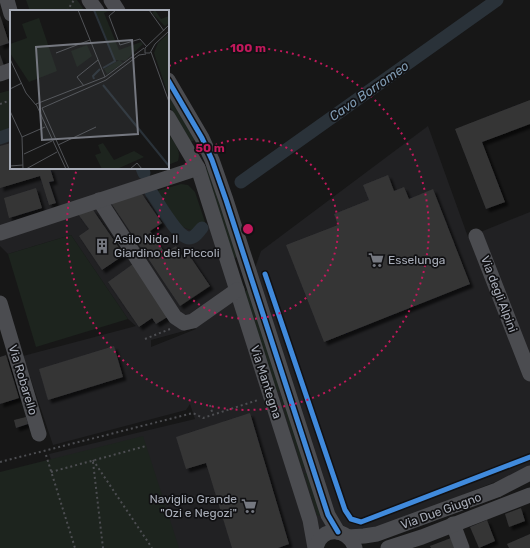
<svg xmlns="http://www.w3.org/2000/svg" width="530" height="548" viewBox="0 0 530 548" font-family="Rubik,sans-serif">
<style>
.built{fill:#212123;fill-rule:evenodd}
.green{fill:#1d241e}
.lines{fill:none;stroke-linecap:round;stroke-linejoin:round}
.canal{stroke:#2a3239;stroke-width:13}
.building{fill:#353536;filter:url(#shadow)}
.path{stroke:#4d4e52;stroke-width:2;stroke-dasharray:2 3;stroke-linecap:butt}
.minor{stroke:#4b4c50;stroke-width:15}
.cycleway-casing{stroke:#111113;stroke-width:8}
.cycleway{stroke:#408adc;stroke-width:5}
.ring{fill:none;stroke:#c2185b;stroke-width:2;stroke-dasharray:2 4}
.labels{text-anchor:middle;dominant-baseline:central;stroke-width:3.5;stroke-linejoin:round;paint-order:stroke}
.poi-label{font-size:12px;fill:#a8adb8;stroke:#111113;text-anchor:start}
.street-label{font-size:12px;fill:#a8adb8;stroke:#111113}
.water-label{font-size:13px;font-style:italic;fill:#7f9bb3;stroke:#111113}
.inset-river{fill:none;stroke:#2a3239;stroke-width:2}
.inset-road{fill:none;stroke:#515357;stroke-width:1}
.view{fill:#757880;fill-opacity:0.15;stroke:#757880;stroke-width:2}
.inset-edge{fill:none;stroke:#a8adb8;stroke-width:2}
.centre{fill:#c2185b;stroke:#111113;stroke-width:2}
.ring-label{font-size:12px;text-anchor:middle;font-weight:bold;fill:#c2185b;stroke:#111113;stroke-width:3.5;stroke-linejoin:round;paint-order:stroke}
</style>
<defs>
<filter id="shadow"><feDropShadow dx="3.5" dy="3.5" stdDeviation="1" flood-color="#0009"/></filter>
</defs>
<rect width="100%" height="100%" fill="#171717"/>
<path class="built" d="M428 126 468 237 530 212V468L352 539 340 531 313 548H81L49 454 195 419 190 404 186 410 53 445 23 356 136 326 128 319 71 235 8 254 0 246V134L11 131V168H143L177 225 201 234 217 218 243 302 261 251ZM195 328 196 329 151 347V340Z"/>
<g class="green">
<path d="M26 0H77L85 11H30Z"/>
<path d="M11 90V131L0 134V93Z"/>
<path d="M168 91 195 140 191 142 168 104Z"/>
<path d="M168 133C173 141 182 150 178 161L168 165Z"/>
<path d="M208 167 238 257 234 258 205 168Z"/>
<path d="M181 184 188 185 195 192 207 228 201 234 177 225 157 191Z"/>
<path d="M71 235 128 319 36 347 8 254Z"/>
<path d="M248 290 281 391 277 392 245 291Z"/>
<path d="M283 396 306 467 302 468 280 397Z"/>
<path d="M143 436 179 548H0V472Z"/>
<path d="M304 473H307L321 514 319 516 317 515Z"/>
</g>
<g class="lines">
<g class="canal">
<path d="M0 138 11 134"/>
<path d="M142 168 144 173"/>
<path d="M241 182 497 0"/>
<path d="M151 192C158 202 178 238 189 238 195 238 198 232 202 228"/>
</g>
</g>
<g class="building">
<path d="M0 15 9 43 0 46Z"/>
<path d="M0 54 4 66 0 67Z"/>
<path d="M530 100V124L482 142 505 202 486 209 455 129Z"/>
<path d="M11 143V168H50L54 181 49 182 56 203 49 205 40 176 0 188V146Z"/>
<path d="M388 175 394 191 404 187 409 199 433 189 470 284 324 342 286 245 338 225 334 214 369 200 363 185Z"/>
<path d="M36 188 42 208 9 218 4 198Z"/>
<path d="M142 194 162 223 150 231 165 253 176 246 184 259 189 255 210 286 180 306 111 203Z"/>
<path d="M93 210 124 255 102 270 79 236 89 229 78 214Z"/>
<path d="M133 264 169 316 156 324 152 318 139 327 108 282Z"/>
<path d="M114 346 123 377 48 400 39 369Z"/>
<path d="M6 355 19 398 0 404V357Z"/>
<path d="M250 413 289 544 278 548H232L206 463 186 469 176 437Z"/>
<path d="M26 417 28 424 16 428 14 420Z"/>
<path d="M521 508 525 521 509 527 505 514Z"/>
<path d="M487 520 495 541 479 548 470 527Z"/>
<path d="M530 534V548H509L507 544Z"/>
<path d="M451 538 455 548H431L430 546Z"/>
</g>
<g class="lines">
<g class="path">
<path d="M67 11 74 0"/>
<path d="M0 104 11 100"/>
<path d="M145 339 170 329"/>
<path d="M210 405 213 415"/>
<path d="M46 455 75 548"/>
<path d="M93 460 152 548"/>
<path d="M0 462 193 413 203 418 258 400"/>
<path d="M93 462 103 548"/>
<path d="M51 472 146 446"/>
</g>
<g class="minor">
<path d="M7 0 11 14"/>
<path d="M89 0 97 11"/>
<path d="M111 0 118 11"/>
<path d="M0 74 11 70"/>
<path d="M168 80 202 138 212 160 226 200 328 515 338 532"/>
<path d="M168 117 198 168 310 520 315 548"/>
<path d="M99 200 175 317 184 323 193 321 237 290"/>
<path d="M0 233 198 168"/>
<path d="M476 236 530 374"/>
<path d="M0 303 39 434"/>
<path d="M453 524 462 548"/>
<path d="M348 537 364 536 377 534 497 490 530 473"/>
<path d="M316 548C321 526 348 527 355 548"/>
<path d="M388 548 422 537 530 495"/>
</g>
<defs>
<g id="cycleway">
<path d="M168 80 202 138 212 160 226 200 328 515 338 532"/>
<path d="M265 274 345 510 351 519 361 522 530 457"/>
</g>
</defs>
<use href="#cycleway" class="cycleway-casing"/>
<use href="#cycleway" class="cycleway"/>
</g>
<g class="ring">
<circle cx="248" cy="229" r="90"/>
<path d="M169 66A181 181 0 1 1 77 169"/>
</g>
<defs>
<symbol id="building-bare" viewBox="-9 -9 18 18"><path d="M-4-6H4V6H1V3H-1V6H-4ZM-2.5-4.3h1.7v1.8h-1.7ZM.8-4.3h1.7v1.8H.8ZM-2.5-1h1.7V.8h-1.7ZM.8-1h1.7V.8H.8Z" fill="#757880" stroke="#111113" stroke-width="2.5" paint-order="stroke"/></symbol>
<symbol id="supermarket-bare" viewBox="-9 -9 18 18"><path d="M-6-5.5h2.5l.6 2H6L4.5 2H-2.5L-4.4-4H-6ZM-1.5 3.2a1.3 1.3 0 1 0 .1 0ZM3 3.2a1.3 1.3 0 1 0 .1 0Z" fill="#757880" stroke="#111113" stroke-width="2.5" paint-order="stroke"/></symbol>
</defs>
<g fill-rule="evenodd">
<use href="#building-bare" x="91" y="235" width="22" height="22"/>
<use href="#supermarket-bare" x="365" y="249" width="22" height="22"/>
<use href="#supermarket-bare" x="238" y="495" width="22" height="22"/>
</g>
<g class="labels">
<g class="poi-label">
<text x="114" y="239">Asilo Nido Il<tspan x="114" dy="14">Giardino dei Piccoli</tspan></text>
<text x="388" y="260">Esselunga</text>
<text x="237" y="499" text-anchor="end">Naviglio Grande<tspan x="237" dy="14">"Ozi e Negozi"</tspan></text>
</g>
<g class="street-label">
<text transform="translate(499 294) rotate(69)">Via degli Alpini</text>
<text transform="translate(23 380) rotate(73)">Via Robarello</text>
<text transform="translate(266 382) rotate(72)">Via Mantegna</text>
<text transform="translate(441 511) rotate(-20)">Via Due Giugno</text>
</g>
<g class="water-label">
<text transform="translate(369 91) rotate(-35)">Cavo Borromeo</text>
</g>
</g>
<g transform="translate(10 10)">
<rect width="159" height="159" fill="#171717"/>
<path d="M85 0H100L94 3 109 40 131 32 133 34 115 51 110 50 113 53 97 64 94 59 109 50H105ZM145 0 151 9 159 6V13L155 16 142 3ZM29 8 47 61 19 72 0 43V34L17 28 12 14ZM159 23V87L144 43 148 33ZM77 35 82 46 67 57 61 41ZM93 133 104 150 124 141 134 147 107 159H92L85 145 91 143 88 135Z" fill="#1d241e"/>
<path class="inset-river" d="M84 0 105 51 93 58M84 69 83 66 90 59M93 75 159 156"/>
<path class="inset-road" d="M68 0 95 67M106 0 99 6 110 35 130 29 137 37M139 0 154 21M159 15 135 38V43H140L145 34 159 21M141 42 159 92M46 43 80 30M0 49 16 83 26 95M74 76 67 67 88 50M0 79 12 73M32 98 96 70 129 45 136 44M32 98 59 159M0 101 12 127 13 159M12 127 35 117M48 135 86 117M14 144 42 131M0 156 13 155M16 159 47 142M56 159 26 94 95 67 134 38M120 159 127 153 132 159"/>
<path class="view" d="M122 30 128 124 32 130 26 37Z"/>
<rect width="159" height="159" class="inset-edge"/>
</g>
<circle cx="248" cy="229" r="6" class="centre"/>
<g class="ring-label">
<text x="248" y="52">100 m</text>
<text x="210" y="152">50 m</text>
</g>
</svg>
